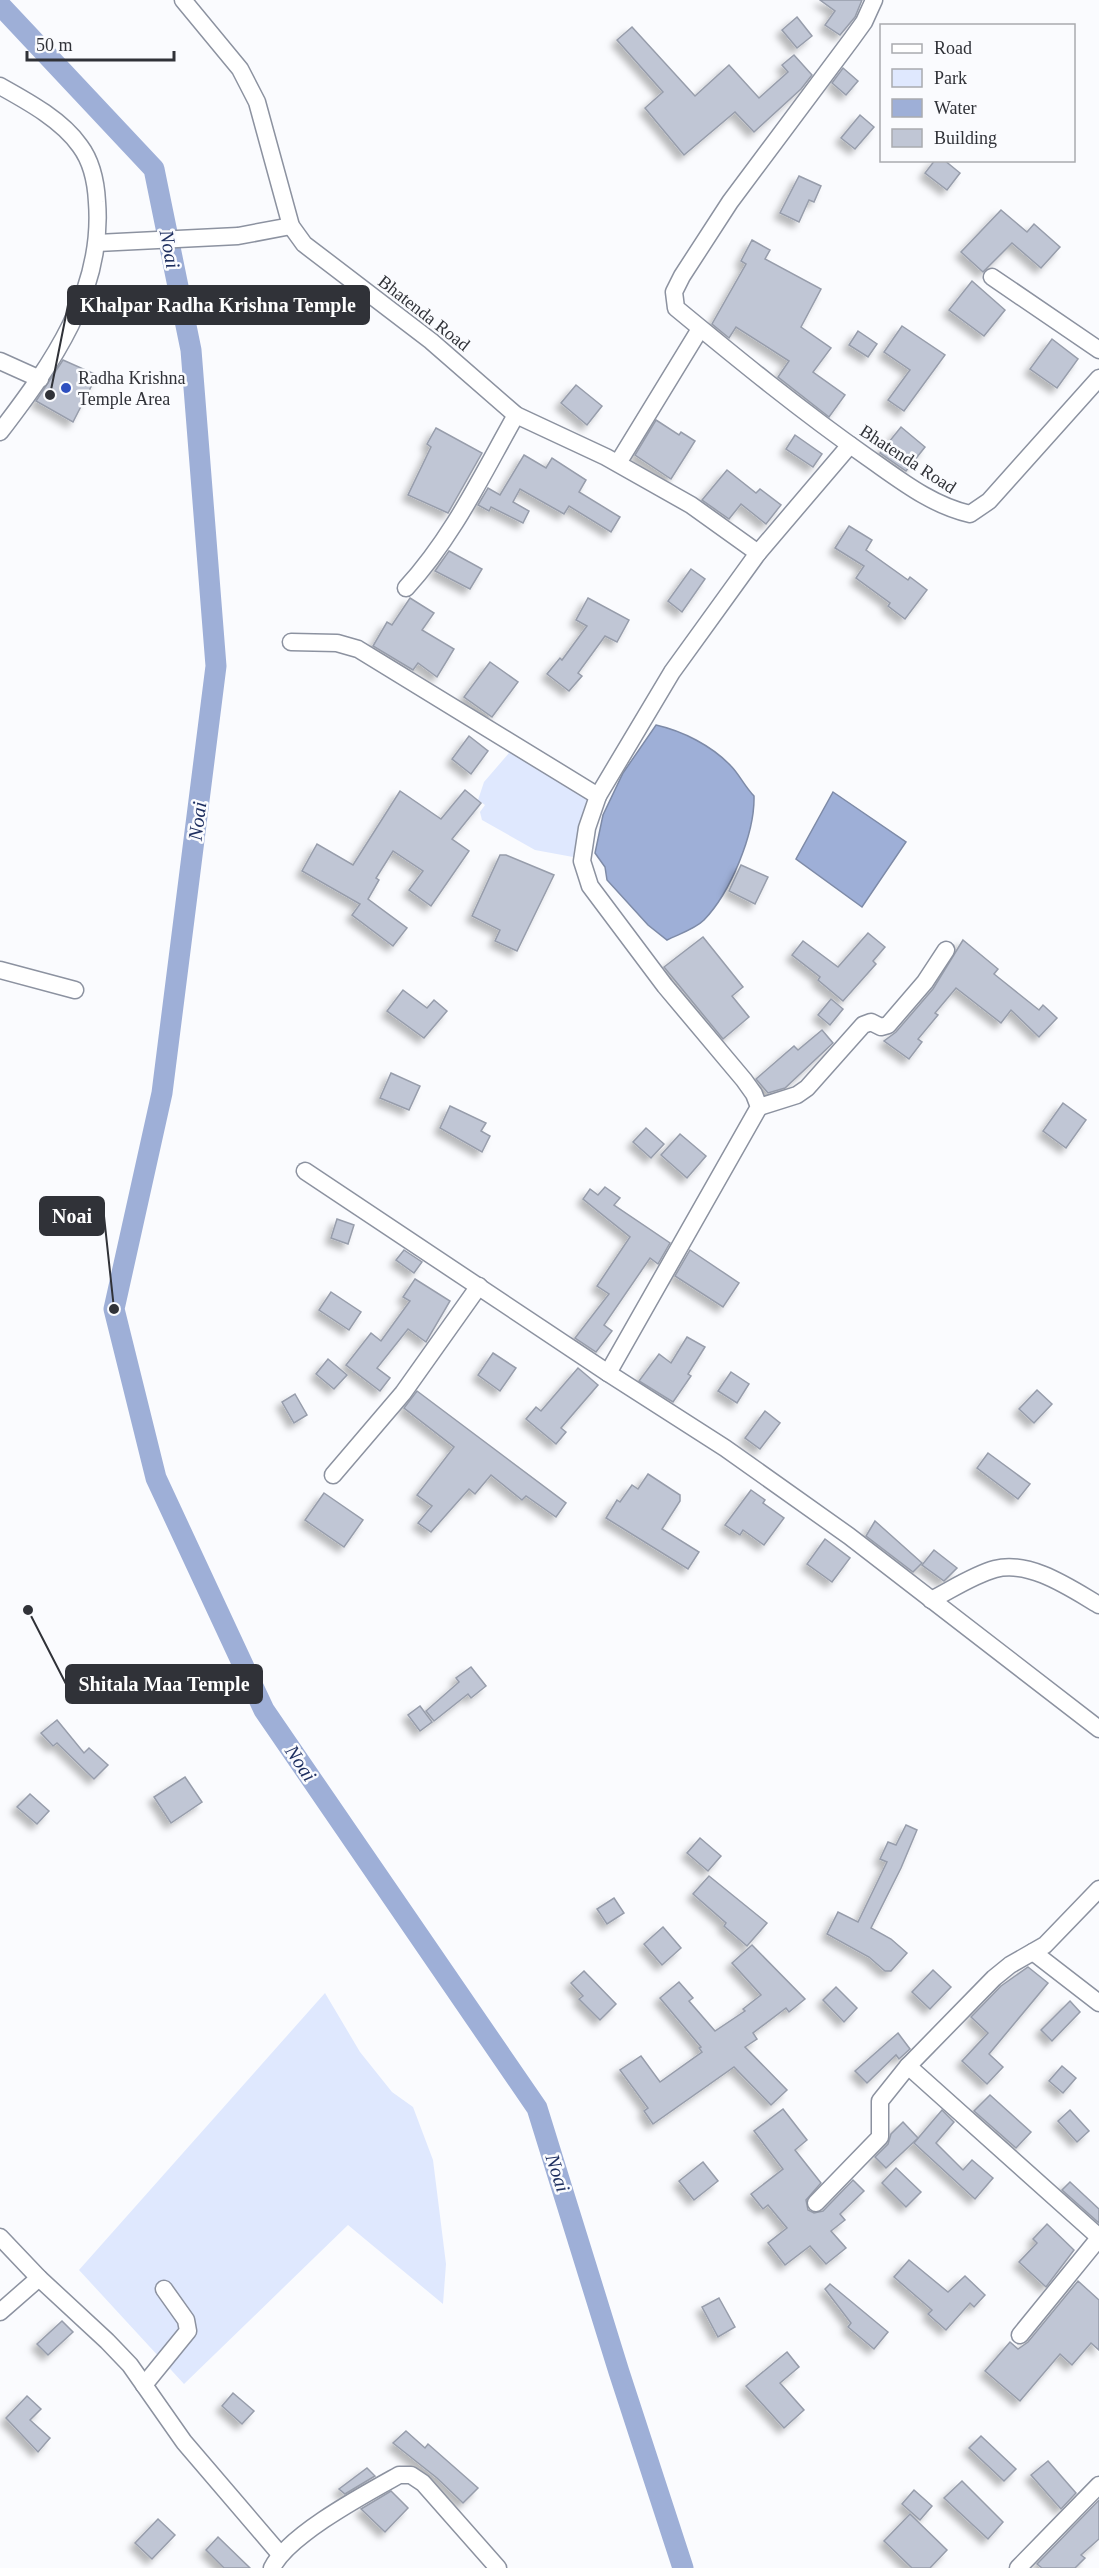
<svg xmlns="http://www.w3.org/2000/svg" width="1099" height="2568" viewBox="0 0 1099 2568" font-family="'Times New Roman',serif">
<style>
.green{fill:#dfe8fe}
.water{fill:#9eafd7;stroke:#7d8aa7;stroke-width:1.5}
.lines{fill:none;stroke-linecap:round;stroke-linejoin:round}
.canal{stroke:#9eafd7;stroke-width:21}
.building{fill:#c0c6d5;stroke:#979dab;stroke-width:1.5;filter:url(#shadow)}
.street-casing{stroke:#8c92a0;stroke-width:19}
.street{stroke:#fff;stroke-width:16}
.poi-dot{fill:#2e4fbf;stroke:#fafbfe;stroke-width:2}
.labels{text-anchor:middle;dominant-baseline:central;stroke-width:5;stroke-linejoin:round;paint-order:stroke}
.street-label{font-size:18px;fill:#303238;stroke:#fafbfe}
.poi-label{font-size:18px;fill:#303238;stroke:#fafbfe;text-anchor:start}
.water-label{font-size:20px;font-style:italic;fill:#1d2e5f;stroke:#fafbfe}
.leader{fill:none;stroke:#303238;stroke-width:2}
.callout-dot{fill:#303238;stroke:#fafbfe;stroke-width:2}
.callout{fill:#303238;stroke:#303238;stroke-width:2}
.callout-label{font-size:20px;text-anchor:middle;font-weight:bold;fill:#fff}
</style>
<defs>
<filter id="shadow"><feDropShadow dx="-5.5" dy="5.5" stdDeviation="3" flood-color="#0004"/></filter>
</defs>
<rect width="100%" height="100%" fill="#fafbfe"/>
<g class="green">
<path d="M498 743 590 801 573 857 535 850 482 820 480 812 485 805 478 800 484 782 509 753Z"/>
<path d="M325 1993 360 2052 392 2092 413 2107 433 2160 446 2264 443 2304 348 2225 184 2384 79 2270Z"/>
</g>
<g class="water">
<path d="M656 725C683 731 712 746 731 766 739 774 745 787 754 796 755 834 730 893 704 920 695 929 679 934 667 940L648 925 607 880 605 867 595 853 603 815 623 773Z"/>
<path d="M833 792 906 842 862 907 796 859Z"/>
</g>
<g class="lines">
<path class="canal" d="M0 5 154 169 191 350 216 666 162 1093 114 1309 156 1478 264 1710 537 2108 619 2372 683 2568"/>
</g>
<g class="building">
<path d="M820 0H862L855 17 840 35 825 25 835 11Z"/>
<path d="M797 17 812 36 797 48 782 30Z"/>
<path d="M632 27 695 96 729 65 759 98 788 72 782 65 794 55 812 75 801 89 754 132 735 112 684 155 645 108 663 92 617 40Z"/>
<path d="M843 68 858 81 846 95 832 83Z"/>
<path d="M860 115 874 127 855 149 841 138Z"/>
<path d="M935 160H944L960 173 947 190 925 173Z"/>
<path d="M799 176 821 186 814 202 809 200 799 222 780 213Z"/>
<path d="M1001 210 1027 232 1034 224 1060 247 1041 268 1012 243 983 272 961 252Z"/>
<path d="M752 240 770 250 765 259 821 289 801 327 831 348 813 372 845 395 829 417 778 377 789 361 736 327 729 338 712 324 746 264 741 261Z"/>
<path d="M972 281 1005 310 984 336 949 310Z"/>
<path d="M902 326 945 355 904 411 888 400 910 370 884 352Z"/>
<path d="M858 331 877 344 868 357 849 345Z"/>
<path d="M1052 339 1078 359 1057 388 1030 369Z"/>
<path d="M63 360 97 375 73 422 36 401Z"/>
<path d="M576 385 602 406 587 425 561 403Z"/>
<path d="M656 420 679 435 681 432 695 441 671 479 635 455Z"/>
<path d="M901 427 925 447 906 471 880 453Z"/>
<path d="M436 428 482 453 448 513 408 495 431 447 427 444Z"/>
<path d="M795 435 822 454 813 467 786 449Z"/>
<path d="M524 455 546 468 552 458 586 480 579 492 620 517 611 532 569 506 564 514 520 489 513 502 529 511 523 523 491 507 489 511 478 505 488 488 500 495Z"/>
<path d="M727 470 756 493 760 489 781 505 766 524 741 504 729 519 702 500Z"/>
<path d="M849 526 872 540 866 550 908 580 910 577 927 590 905 619 888 606 890 603 856 578 864 566 835 548Z"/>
<path d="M449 551 482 569 470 589 435 571Z"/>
<path d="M691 569 705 579 682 612 668 601Z"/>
<path d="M410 598 434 613 422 630 454 649 437 677 418 663 413 670 373 646 387 622 392 625Z"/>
<path d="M588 598 629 620 617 642 605 636 578 673 582 676 569 691 547 674 560 658 562 660 587 626 576 620Z"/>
<path d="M490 662 518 682 492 717 464 697Z"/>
<path d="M469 736 488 751 471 774 452 759Z"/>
<path d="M465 790 481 803 452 839 469 851 431 906 409 890 423 871 393 851 376 878 379 880 368 899 407 928 393 946 352 915 360 904 302 871 317 844 353 865 400 791 441 819Z"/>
<path d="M500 855H506L554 875 517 951 495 941 500 930 472 916Z"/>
<path d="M741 865 768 877 755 904 729 891Z"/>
<path d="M868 933 885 947 873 961 876 964 843 1001 818 980 820 977 792 955 803 941 838 967Z"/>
<path d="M703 937 743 987 732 996 749 1017 723 1039 664 967Z"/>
<path d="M963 940 998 969 994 974 1039 1010 1043 1005 1057 1018 1039 1037 1011 1010 1001 1023 956 988 935 1013 938 1015 918 1039 922 1042 909 1059 884 1041 896 1032 933 989Z"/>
<path d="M403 990 427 1008 434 1000 447 1011 424 1038 387 1011Z"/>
<path d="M831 999 843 1009 830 1025 818 1015Z"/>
<path d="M822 1030 833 1043 785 1088 768 1093 756 1079 794 1046 798 1050Z"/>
<path d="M391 1073 420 1086 409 1110 380 1098Z"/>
<path d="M1063 1103 1086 1120 1066 1148 1043 1131Z"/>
<path d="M450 1106 486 1123 481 1131 490 1136 482 1152 440 1128Z"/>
<path d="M646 1128 664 1144 651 1158 633 1142Z"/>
<path d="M680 1134 706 1156 687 1178 661 1155Z"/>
<path d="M605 1187 620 1198 614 1205 670 1243 658 1264 650 1258 604 1325 612 1331 596 1352 575 1338 609 1294 597 1286 630 1237 583 1199 590 1189 598 1195Z"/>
<path d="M337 1219 354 1225 348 1244 331 1238Z"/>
<path d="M404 1250 422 1262 414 1273 396 1260Z"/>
<path d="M690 1250 739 1283 723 1307 675 1276Z"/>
<path d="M415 1279 450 1301 426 1342 408 1329 377 1368 390 1378 380 1391 346 1365 371 1333 381 1341 410 1301 403 1297Z"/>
<path d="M331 1292 361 1312 349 1330 319 1310Z"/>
<path d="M687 1337 705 1347 688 1374 691 1376 673 1402 639 1381 659 1354 671 1363Z"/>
<path d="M493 1353 516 1368 500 1391 478 1375Z"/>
<path d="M328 1359 347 1375 334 1389 316 1374Z"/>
<path d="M578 1368 598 1385 561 1428 566 1432 556 1444 526 1419 536 1407 541 1411Z"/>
<path d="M731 1372 749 1384 737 1403 718 1391Z"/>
<path d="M1037 1390 1052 1404 1034 1423 1019 1409Z"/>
<path d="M417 1391 566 1503 556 1517 526 1496 522 1500 491 1475 475 1494 469 1489 431 1532 418 1523 432 1506 417 1495 454 1447 404 1408Z"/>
<path d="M295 1394 307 1415 294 1423 282 1402Z"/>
<path d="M765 1411 780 1423 760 1449 745 1438Z"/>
<path d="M988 1453 1030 1484 1018 1499 977 1468Z"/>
<path d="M648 1474 680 1495V1501L662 1529 699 1552 688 1569 606 1518 617 1500 620 1502 632 1485 638 1489Z"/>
<path d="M751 1490 765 1500 763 1503 784 1518 764 1545 743 1530 740 1535 725 1525Z"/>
<path d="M324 1493 363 1520 344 1547 305 1520Z"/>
<path d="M875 1521 922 1563 913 1572 866 1536Z"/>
<path d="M825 1539 850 1558 832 1582 807 1564Z"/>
<path d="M934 1550 957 1568 944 1581 922 1565Z"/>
<path d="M471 1667 486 1686 471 1698 468 1694 434 1721 426 1711 459 1682 456 1678Z"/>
<path d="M420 1706 432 1722 420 1731 408 1715Z"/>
<path d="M57 1720 84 1753 89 1748 108 1765 94 1779 57 1743 53 1746 41 1733Z"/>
<path d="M185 1777 202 1802 171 1823 154 1797Z"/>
<path d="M30 1794 49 1811 37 1824 17 1807Z"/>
<path d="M906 1825 917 1830 901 1868 871 1928 891 1939 907 1953 891 1971H885L869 1957 827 1934 838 1912 858 1922 887 1862 880 1859 888 1842 896 1845Z"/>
<path d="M700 1838 721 1856 708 1871 687 1853Z"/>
<path d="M709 1876 767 1923 747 1946 724 1926 726 1923 693 1894Z"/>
<path d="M614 1898 624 1913 607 1924 597 1909Z"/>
<path d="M663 1927 681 1948 662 1965 644 1944Z"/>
<path d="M752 1945 805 1999 789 2012 786 2008 753 2033 757 2039 745 2047 787 2090 771 2105 734 2067 653 2124 644 2111 648 2108 620 2070 641 2056 660 2082 702 2052 699 2048 701 2047 660 1998 679 1982 693 1998 689 2001 715 2031 745 2011 743 2009 761 1995 732 1963Z"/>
<path d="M1028 1967 1048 1983 989 2054 1003 2067 987 2084 962 2061 988 2033 971 2017 1001 1986Z"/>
<path d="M933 1970 951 1987 930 2009 912 1992Z"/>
<path d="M584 1971 616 2004 600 2020 579 1999 583 1996 571 1983Z"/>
<path d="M836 1987 857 2008 844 2022 823 2000Z"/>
<path d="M1070 2001 1080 2012 1052 2041 1041 2030Z"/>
<path d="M898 2033 910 2049 899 2059 896 2055 867 2083 855 2071Z"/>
<path d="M1062 2066 1076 2078 1063 2093 1049 2081Z"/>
<path d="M990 2095 1031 2132 1016 2148 974 2111Z"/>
<path d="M783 2109 807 2140 795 2150 821 2183 806 2200 808 2210 814 2213 823 2211 853 2180 864 2191 840 2214 845 2220 831 2231 846 2248 826 2264 810 2246 785 2265 768 2243 787 2228 768 2205 763 2209 751 2194 783 2169 754 2131Z"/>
<path d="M942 2110 954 2122 936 2143 963 2170 972 2160 993 2178 975 2199 914 2143Z"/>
<path d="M1070 2110 1089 2131 1077 2142 1058 2121Z"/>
<path d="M903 2122 918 2138 886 2168 875 2157 888 2144 891 2134Z"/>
<path d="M703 2162 718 2181 694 2200 679 2181Z"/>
<path d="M896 2168 921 2192 906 2207 882 2183Z"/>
<path d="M1070 2182 1099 2209V2223L1062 2190Z"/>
<path d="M1047 2224 1074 2250 1046 2287 1019 2262 1037 2243 1033 2239Z"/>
<path d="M909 2260 948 2292 965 2276 985 2295 974 2307 970 2303 946 2330 928 2314 932 2310 894 2277Z"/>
<path d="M1078 2281 1099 2300V2350L1091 2343 1072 2365 1060 2354 1020 2401 985 2371 1010 2342 1018 2349 1028 2342Z"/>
<path d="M830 2284 888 2332 874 2349 848 2327 851 2323 825 2289Z"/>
<path d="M719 2298 735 2327 718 2337 702 2307Z"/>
<path d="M62 2321 73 2332 48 2355 37 2344Z"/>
<path d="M787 2352 799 2367 780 2383 804 2410 784 2428 746 2386Z"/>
<path d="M233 2393 254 2411 242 2424 222 2406Z"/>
<path d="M27 2396 41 2409 30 2420 50 2438 38 2452 6 2418Z"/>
<path d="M406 2431 425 2448 428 2444 478 2488 463 2503 437 2478 393 2443Z"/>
<path d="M981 2436 1016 2469 1004 2481 969 2448Z"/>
<path d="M1048 2461 1076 2493 1061 2509 1031 2475Z"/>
<path d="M367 2468 375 2476 345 2494 339 2489Z"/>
<path d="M962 2481 1003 2522 988 2539 944 2498Z"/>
<path d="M914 2490 932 2506 920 2520 902 2504Z"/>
<path d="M391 2491 408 2508 385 2532 361 2509Z"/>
<path d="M1099 2500V2539L1081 2555 1085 2558 1075 2568H1042L1037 2564Z"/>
<path d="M910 2514 947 2550 930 2568H912L884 2541Z"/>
<path d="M158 2519 175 2535 152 2559 135 2543Z"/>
<path d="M218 2537 250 2568H224L206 2550Z"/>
</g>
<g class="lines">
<defs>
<g id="street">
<path d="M183 0 240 69 257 102 291 226 304 244 431 341 516 415 606 457 691 505 758 553"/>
<path d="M874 0 864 22 851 40 730 202 682 276 674 292 676 308C739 360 800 410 867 457 900 480 931 505 970 514L989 501 1099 378"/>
<path d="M0 86C27 101 62 120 80 146 92 162 96 182 97 202 104 291 52 364 0 432"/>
<path d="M97 243 238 236 291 226"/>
<path d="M992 277 1099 350"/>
<path d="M0 361 40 379"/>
<path d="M850 445 758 553 672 672 598 796 587 828 582 861 590 886 665 986 744 1080 754 1094 759 1107 608 1373 725 1448 849 1536 1099 1729"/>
<path d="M618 463 700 329"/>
<path d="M406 588C453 537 482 475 516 415"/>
<path d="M291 642 337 643 358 649 598 796"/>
<path d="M0 970 75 990"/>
<path d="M759 1107 797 1095 807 1088 863 1025 871 1022 881 1027 888 1025 925 982 946 950"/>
<path d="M305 1171 608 1373"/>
<path d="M333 1475 403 1393 479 1286"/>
<path d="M931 1600C951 1590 973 1575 995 1569 1030 1560 1070 1588 1099 1605"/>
<path d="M1033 1952 1099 2003"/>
<path d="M908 2066 1099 2237"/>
<path d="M816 2203 880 2137V2101L908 2066 994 1978 1010 1965 1045 1945 1099 1889"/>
<path d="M0 2237 39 2278 107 2341 130 2365 184 2442 279 2553"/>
<path d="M0 2312 39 2278"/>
<path d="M1020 2335 1099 2238"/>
<path d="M144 2385 188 2331 186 2320 164 2289"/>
<path d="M272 2568C288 2535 365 2494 399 2475H411L423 2483 498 2568"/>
<path d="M1018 2568 1099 2485"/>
</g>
</defs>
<use href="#street" class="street-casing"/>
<use href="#street" class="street"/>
</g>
<circle class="poi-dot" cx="66" cy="388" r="6"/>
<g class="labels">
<g class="street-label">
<text transform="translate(424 313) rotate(38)">Bhatenda Road</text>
<text transform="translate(908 459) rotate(33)">Bhatenda Road</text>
</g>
<g class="poi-label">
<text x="78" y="378">Radha Krishna<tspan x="78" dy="21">Temple Area</tspan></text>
</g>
<g class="water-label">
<text transform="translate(170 249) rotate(79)">Noai</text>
<text transform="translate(197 821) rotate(-83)">Noai</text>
<text transform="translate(301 1763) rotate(56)">Noai</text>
<text transform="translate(558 2173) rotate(72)">Noai</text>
</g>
</g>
<path class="leader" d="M50 395L68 305M114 1309L104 1216M28 1610L66 1684"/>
<g class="callout-dot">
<circle cx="50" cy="395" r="6"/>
<circle cx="114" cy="1309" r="6"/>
<circle cx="28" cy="1610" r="6"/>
</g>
<g class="callout">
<rect x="68" y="286" width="301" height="38" rx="6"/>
<rect x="40" y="1197" width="64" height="38" rx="6"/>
<rect x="66" y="1665" width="196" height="38" rx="6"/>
</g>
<g class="callout-label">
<text x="218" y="312">Khalpar Radha Krishna Temple</text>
<text x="72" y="1223">Noai</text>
<text x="164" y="1691">Shitala Maa Temple</text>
</g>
<rect x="880" y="24" width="195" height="138" fill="#fafbfe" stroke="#a9abaf" stroke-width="1.5"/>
<rect x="892" y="44" width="30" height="9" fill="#ffffff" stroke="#a9abaf" stroke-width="1.5"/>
<text x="934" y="54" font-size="18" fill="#303238">Road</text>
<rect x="892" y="69" width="30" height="18" fill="#dfe8fe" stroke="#a9abaf" stroke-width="1.5"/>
<text x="934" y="84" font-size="18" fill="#303238">Park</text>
<rect x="892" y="99" width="30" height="18" fill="#9eafd7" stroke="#a9abaf" stroke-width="1.5"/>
<text x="934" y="114" font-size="18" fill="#303238">Water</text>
<rect x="892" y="129" width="30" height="18" fill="#c0c6d5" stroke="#a9abaf" stroke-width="1.5"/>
<text x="934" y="144" font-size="18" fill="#303238">Building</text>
<path d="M27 51v9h147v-9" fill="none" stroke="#303238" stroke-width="3"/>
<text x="36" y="51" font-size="18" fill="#303238" stroke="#fafbfe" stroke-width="4.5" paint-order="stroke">50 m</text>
</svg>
